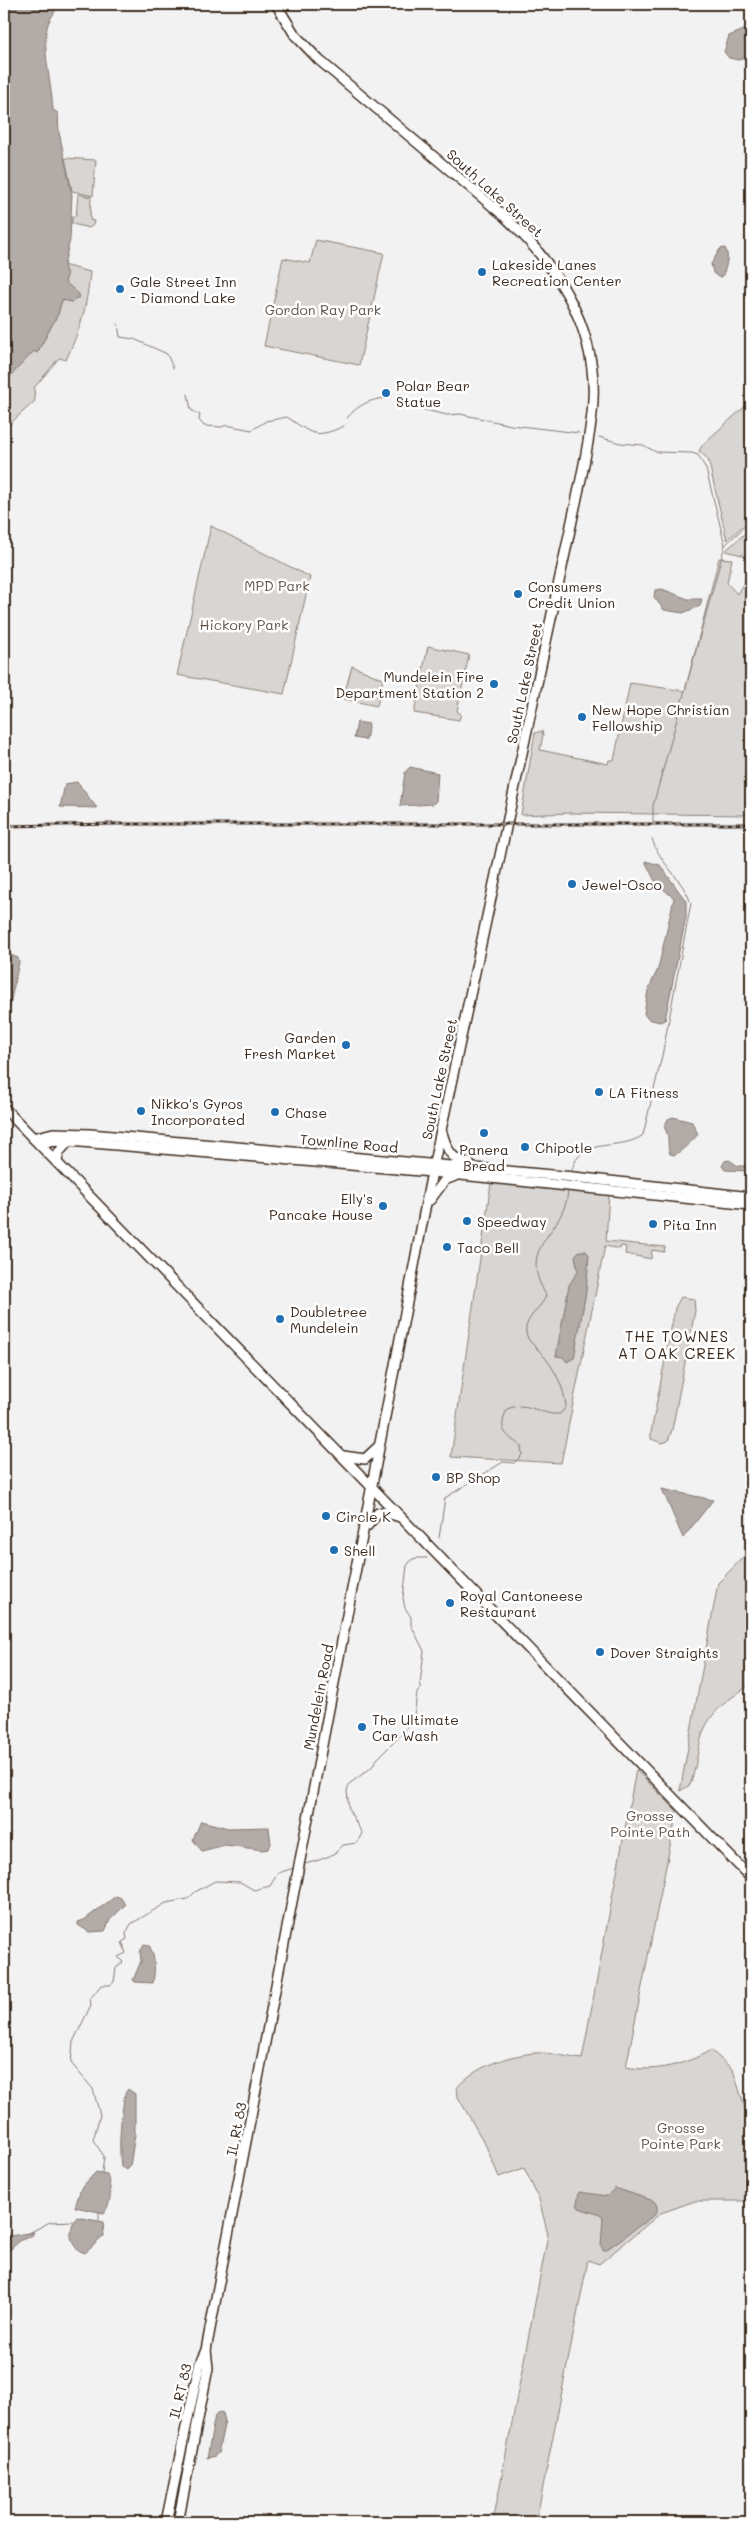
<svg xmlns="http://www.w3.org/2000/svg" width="755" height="2526" viewBox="0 0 755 2526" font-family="Mali,sans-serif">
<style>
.green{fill:#d8d5d2;stroke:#8a8078}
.water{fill:#b2aba7;stroke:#827770}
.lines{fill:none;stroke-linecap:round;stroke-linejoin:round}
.stream{stroke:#827770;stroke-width:1}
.primary-casing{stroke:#3b2a1e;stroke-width:12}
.primary{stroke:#fff;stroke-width:9}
.rail-casing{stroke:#3b2a1e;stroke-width:3}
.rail{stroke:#fff;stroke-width:1;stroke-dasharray:4;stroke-linecap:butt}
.poi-dot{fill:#1f6fb2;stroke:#fff;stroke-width:2}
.labels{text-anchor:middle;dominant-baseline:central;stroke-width:5;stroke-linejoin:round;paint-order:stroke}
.street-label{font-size:14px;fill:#3b2a1e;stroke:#fff}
.poi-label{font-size:14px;fill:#3b2a1e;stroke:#fff;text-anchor:start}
.park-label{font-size:14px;fill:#62554b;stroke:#fff}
.neighbourhood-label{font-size:15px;letter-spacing:1px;fill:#3b2a1e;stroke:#fff}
</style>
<rect width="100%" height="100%" fill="#f3f2f2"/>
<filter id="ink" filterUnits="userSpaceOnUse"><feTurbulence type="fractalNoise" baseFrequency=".02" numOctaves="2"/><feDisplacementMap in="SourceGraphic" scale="10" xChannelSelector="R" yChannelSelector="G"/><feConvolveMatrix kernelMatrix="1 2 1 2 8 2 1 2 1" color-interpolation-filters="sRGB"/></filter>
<g filter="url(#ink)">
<g class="green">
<path d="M65 158 96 160 93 196 72 191Z"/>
<path d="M78 194 91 197 90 220 94 221 93 225 89 228 72 224V216H76Z"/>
<path d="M316 240 384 253 359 365 264 346 283 258 310 263Z"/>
<path d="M63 265 90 272C87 308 81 327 66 360L59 358 34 388 35 401 4 429V380L34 351 37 353 58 314 62 300 78 298 80 296 65 282 67 276Z"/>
<path d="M751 401V519L727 540 708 459 699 451 703 444Z"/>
<path d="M211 526 310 577 284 694 177 675Z"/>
<path d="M751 528V557L725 551Z"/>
<path d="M719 558 732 559 727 583 737 594 751 570V815L570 813 521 815 535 733 542 731 543 735 540 750 608 764 609 760H614L630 683 685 691Z"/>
<path d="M428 646 469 655 457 711 461 714 459 720 414 713Z"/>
<path d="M352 666 383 679 377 706 343 699Z"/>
<path d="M491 1183 609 1193 606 1241 665 1247 664 1252 652 1250 651 1259 625 1254 626 1247 621 1246 620 1249 605 1246 561 1463 451 1457Z"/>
<path d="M681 1297 694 1299 695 1311 672 1430 668 1441 662 1443 651 1439V1432L675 1308Z"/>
<path d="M751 1549V1684C731 1698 709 1711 702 1736 697 1752 696 1769 690 1785L680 1791 718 1583Z"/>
<path d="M636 1770 677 1811 626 2067C656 2073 686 2064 711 2050L733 2070 745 2108 751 2134V2201H695L661 2213 599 2264 588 2260 536 2522H493L548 2235 539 2199 524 2168 499 2177 486 2146 458 2097 457 2088C473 2067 509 2055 535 2053 550 2052 566 2057 582 2059Z"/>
</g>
<g class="water">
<path d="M4 4H57C56 13 51 16 48 24 41 46 52 86 53 110L58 113 59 132 72 195 70 240 64 265 67 276 65 282 80 295 72 302 62 300 58 314 37 353 34 351 4 383Z"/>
<path d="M751 27V57L738 60 729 58 724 52 729 36Z"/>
<path d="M725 248C730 256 726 268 722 277H718L713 273 711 264 720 249Z"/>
<path d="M662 589 688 599H702L700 606 683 613 664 610 654 597 655 590Z"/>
<path d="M357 722 369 724 366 740 354 738Z"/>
<path d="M410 767 438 773 436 801 433 804 400 806 405 772Z"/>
<path d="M77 782 97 808 60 807 65 784Z"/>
<path d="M645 861 660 865 686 901V917L665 1020 660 1022 648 1019 644 1014 648 990 658 969 674 898 656 883Z"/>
<path d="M11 955 18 958 19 962 4 1033V959Z"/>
<path d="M673 1117 692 1122 698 1134C695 1139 680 1152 675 1155L670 1154C666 1144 671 1138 664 1127L668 1119Z"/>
<path d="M729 1160 738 1166H751V1171L725 1170 722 1166 725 1161Z"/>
<path d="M579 1251H586L589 1255 586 1292 574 1358 567 1362 563 1357 556 1356 569 1285 578 1271 575 1256Z"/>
<path d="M662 1489 713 1500 683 1538Z"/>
<path d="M201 1821 228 1828 269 1827 271 1844 268 1849 263 1850 225 1845 202 1851 193 1840Z"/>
<path d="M116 1896 121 1898 125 1905 110 1920 105 1931 89 1932 78 1925V1922L84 1920Z"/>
<path d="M144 1944 149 1945C156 1958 155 1969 153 1983L135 1982 133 1980 141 1961 140 1952Z"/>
<path d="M128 2089 135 2094V2134L130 2166 127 2170 121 2167C118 2142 121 2117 125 2093Z"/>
<path d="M96 2172 107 2174C111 2189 113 2200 104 2213L75 2207 81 2188Z"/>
<path d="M615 2188 654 2201 657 2206V2213L606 2250H603L601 2246 603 2218 600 2215 579 2208 577 2204 579 2192 607 2196Z"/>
<path d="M77 2217 103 2222 104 2236 85 2253C69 2249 67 2228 77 2217Z"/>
<path d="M34 2232 32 2236 21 2240 4 2255V2237Z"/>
<path d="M219 2412 223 2413 225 2421 218 2453 215 2456 207 2458 215 2415Z"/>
</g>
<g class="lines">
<g class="stream">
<path d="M118 324 120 337 134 339 167 354 173 368"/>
<path d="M188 394 191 410 200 415 199 420 204 426 222 427 226 425 252 430 266 421 287 417C311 433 314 440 344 426"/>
<path d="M395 400 399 404 447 415 460 414 511 425 579 433"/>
<path d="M347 418C358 405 370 399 387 398"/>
<path d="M599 437 620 443 643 445 656 452 692 453 698 455 706 469 725 545 653 806V821"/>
<path d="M725 545 751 521"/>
<path d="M572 1170C580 1135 621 1152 643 1135L662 1056 691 903C683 879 659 863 652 839"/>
<path d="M439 1538 445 1498 503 1462 514 1463 522 1455 521 1446C504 1434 498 1430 507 1409 530 1400 540 1416 560 1414L566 1407C565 1389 554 1367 542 1354 536 1347 527 1341 526 1332 524 1318 543 1307 546 1295 516 1244 563 1237 568 1192"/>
<path d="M302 1865C317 1860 334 1858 343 1845L357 1843 362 1833 349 1810 347 1791 349 1784 371 1768 377 1759 403 1733 414 1717 417 1693 422 1687 420 1684 424 1651 411 1625V1617L405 1608 403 1598 407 1566 411 1560 416 1558H427"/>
<path d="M102 2173 104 2156 93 2140 100 2115 93 2089 71 2063 73 2042 91 2005 90 1999 101 1985H110L114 1982 116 1968 123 1962 118 1957 126 1953 122 1942 127 1939 126 1933 131 1924 166 1903 188 1899 195 1892 215 1881 240 1882 254 1890 270 1886 278 1873 294 1868"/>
<path d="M4 2220 9 2236"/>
<path d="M99 2221V2212"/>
<path d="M27 2234 50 2222 73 2221"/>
<path d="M4 2296 8 2285 6 2272"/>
</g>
<defs>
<g id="primary">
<path d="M4 1108 751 1878"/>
<path d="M442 1133C447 1149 450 1160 469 1163"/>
<path d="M33 1138 53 1133 90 1134 574 1177 751 1197"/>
<path d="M38 1142 69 1141 432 1172 751 1205"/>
<path d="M57 1161 59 1152 69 1141"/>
<path d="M430 1200 445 1180 455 1176"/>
<path d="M343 1456 365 1459 379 1446"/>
<path d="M367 1526 378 1513 384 1512 400 1517"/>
<path d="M166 2522 199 2366 206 2350 432 1172 581 479C586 454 592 426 593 400 597 326 555 263 503 215L319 60 295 35 276 4"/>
<path d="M178 2522 208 2368 206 2350"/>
</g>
</defs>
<use href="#primary" class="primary-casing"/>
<use href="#primary" class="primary"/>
<defs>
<path id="rail" d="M4 826 114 824H751"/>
</defs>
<use href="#rail" class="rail-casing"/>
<use href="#rail" class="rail"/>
</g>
</g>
<g class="poi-dot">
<circle cx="482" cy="272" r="5"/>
<circle cx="120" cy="289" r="5"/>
<circle cx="386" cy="393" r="5"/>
<circle cx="518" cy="594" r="5"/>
<circle cx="494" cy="684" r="5"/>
<circle cx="582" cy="717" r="5"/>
<circle cx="572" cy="884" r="5"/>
<circle cx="346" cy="1045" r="5"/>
<circle cx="599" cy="1092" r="5"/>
<circle cx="141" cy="1111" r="5"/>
<circle cx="275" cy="1112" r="5"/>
<circle cx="484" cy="1133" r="5"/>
<circle cx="525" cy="1147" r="5"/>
<circle cx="383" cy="1206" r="5"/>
<circle cx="467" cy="1221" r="5"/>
<circle cx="653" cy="1224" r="5"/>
<circle cx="447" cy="1247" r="5"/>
<circle cx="280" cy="1319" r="5"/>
<circle cx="436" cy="1477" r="5"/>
<circle cx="326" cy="1516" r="5"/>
<circle cx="334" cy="1550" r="5"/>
<circle cx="450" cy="1603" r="5"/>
<circle cx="600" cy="1652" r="5"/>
<circle cx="362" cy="1727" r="5"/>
</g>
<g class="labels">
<g class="street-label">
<text transform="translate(495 193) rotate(42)">South Lake Street</text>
<text transform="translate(524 683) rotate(-78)">South Lake Street</text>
<text transform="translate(439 1079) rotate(-78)">South Lake Street</text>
<text transform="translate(349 1143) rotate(5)">Townline Road</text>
<text transform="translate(318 1697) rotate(-79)">Mundelein Road</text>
<text transform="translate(236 2129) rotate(-79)">IL Rt 83</text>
<text transform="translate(180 2391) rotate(-77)">IL RT 83</text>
</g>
<g class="poi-label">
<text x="492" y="264">Lakeside Lanes<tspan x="492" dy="16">Recreation Center</tspan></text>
<text x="130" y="281">Gale Street Inn<tspan x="130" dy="16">- Diamond Lake</tspan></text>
<text x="396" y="385">Polar Bear<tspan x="396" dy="16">Statue</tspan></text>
<text x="528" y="586">Consumers<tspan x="528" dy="16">Credit Union</tspan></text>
<text x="484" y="676" text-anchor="end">Mundelein Fire<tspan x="484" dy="16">Department Station 2</tspan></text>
<text x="592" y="709">New Hope Christian<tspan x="592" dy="16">Fellowship</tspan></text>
<text x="582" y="884">Jewel-Osco</text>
<text x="336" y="1037" text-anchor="end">Garden<tspan x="336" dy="16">Fresh Market</tspan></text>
<text x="609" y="1092">LA Fitness</text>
<text x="151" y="1103">Nikko's Gyros<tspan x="151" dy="16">Incorporated</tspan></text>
<text x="285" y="1112">Chase</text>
<text x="535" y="1147">Chipotle</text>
<text x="484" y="1149" text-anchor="middle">Panera<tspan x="484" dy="16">Bread</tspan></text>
<text x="373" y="1198" text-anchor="end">Elly's<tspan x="373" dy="16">Pancake House</tspan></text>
<text x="477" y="1221">Speedway</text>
<text x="663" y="1224">Pita Inn</text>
<text x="457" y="1247">Taco Bell</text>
<text x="290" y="1311">Doubletree<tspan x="290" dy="16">Mundelein</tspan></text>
<text x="446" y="1477">BP Shop</text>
<text x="336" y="1516">Circle K</text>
<text x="344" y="1550">Shell</text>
<text x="460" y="1595">Royal Cantoneese<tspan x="460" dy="16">Restaurant</tspan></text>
<text x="610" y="1652">Dover Straights</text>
<text x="372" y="1719">The Ultimate<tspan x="372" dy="16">Car Wash</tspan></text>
</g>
<g class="park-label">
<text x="323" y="309">Gordon Ray Park</text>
<text x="277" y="585">MPD Park</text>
<text x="244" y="624">Hickory Park</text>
<text x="650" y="1815">Grosse<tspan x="650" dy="16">Pointe Path</tspan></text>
<text x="681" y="2127">Grosse<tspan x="681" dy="16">Pointe Park</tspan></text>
</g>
<g class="neighbourhood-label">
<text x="677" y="1336">THE TOWNES<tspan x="677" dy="17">AT OAK CREEK</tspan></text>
</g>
</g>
<rect width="755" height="2526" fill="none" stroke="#fff" stroke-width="20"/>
<rect x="10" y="10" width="735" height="2506" fill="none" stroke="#3b2a1e" stroke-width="2" filter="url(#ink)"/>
</svg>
